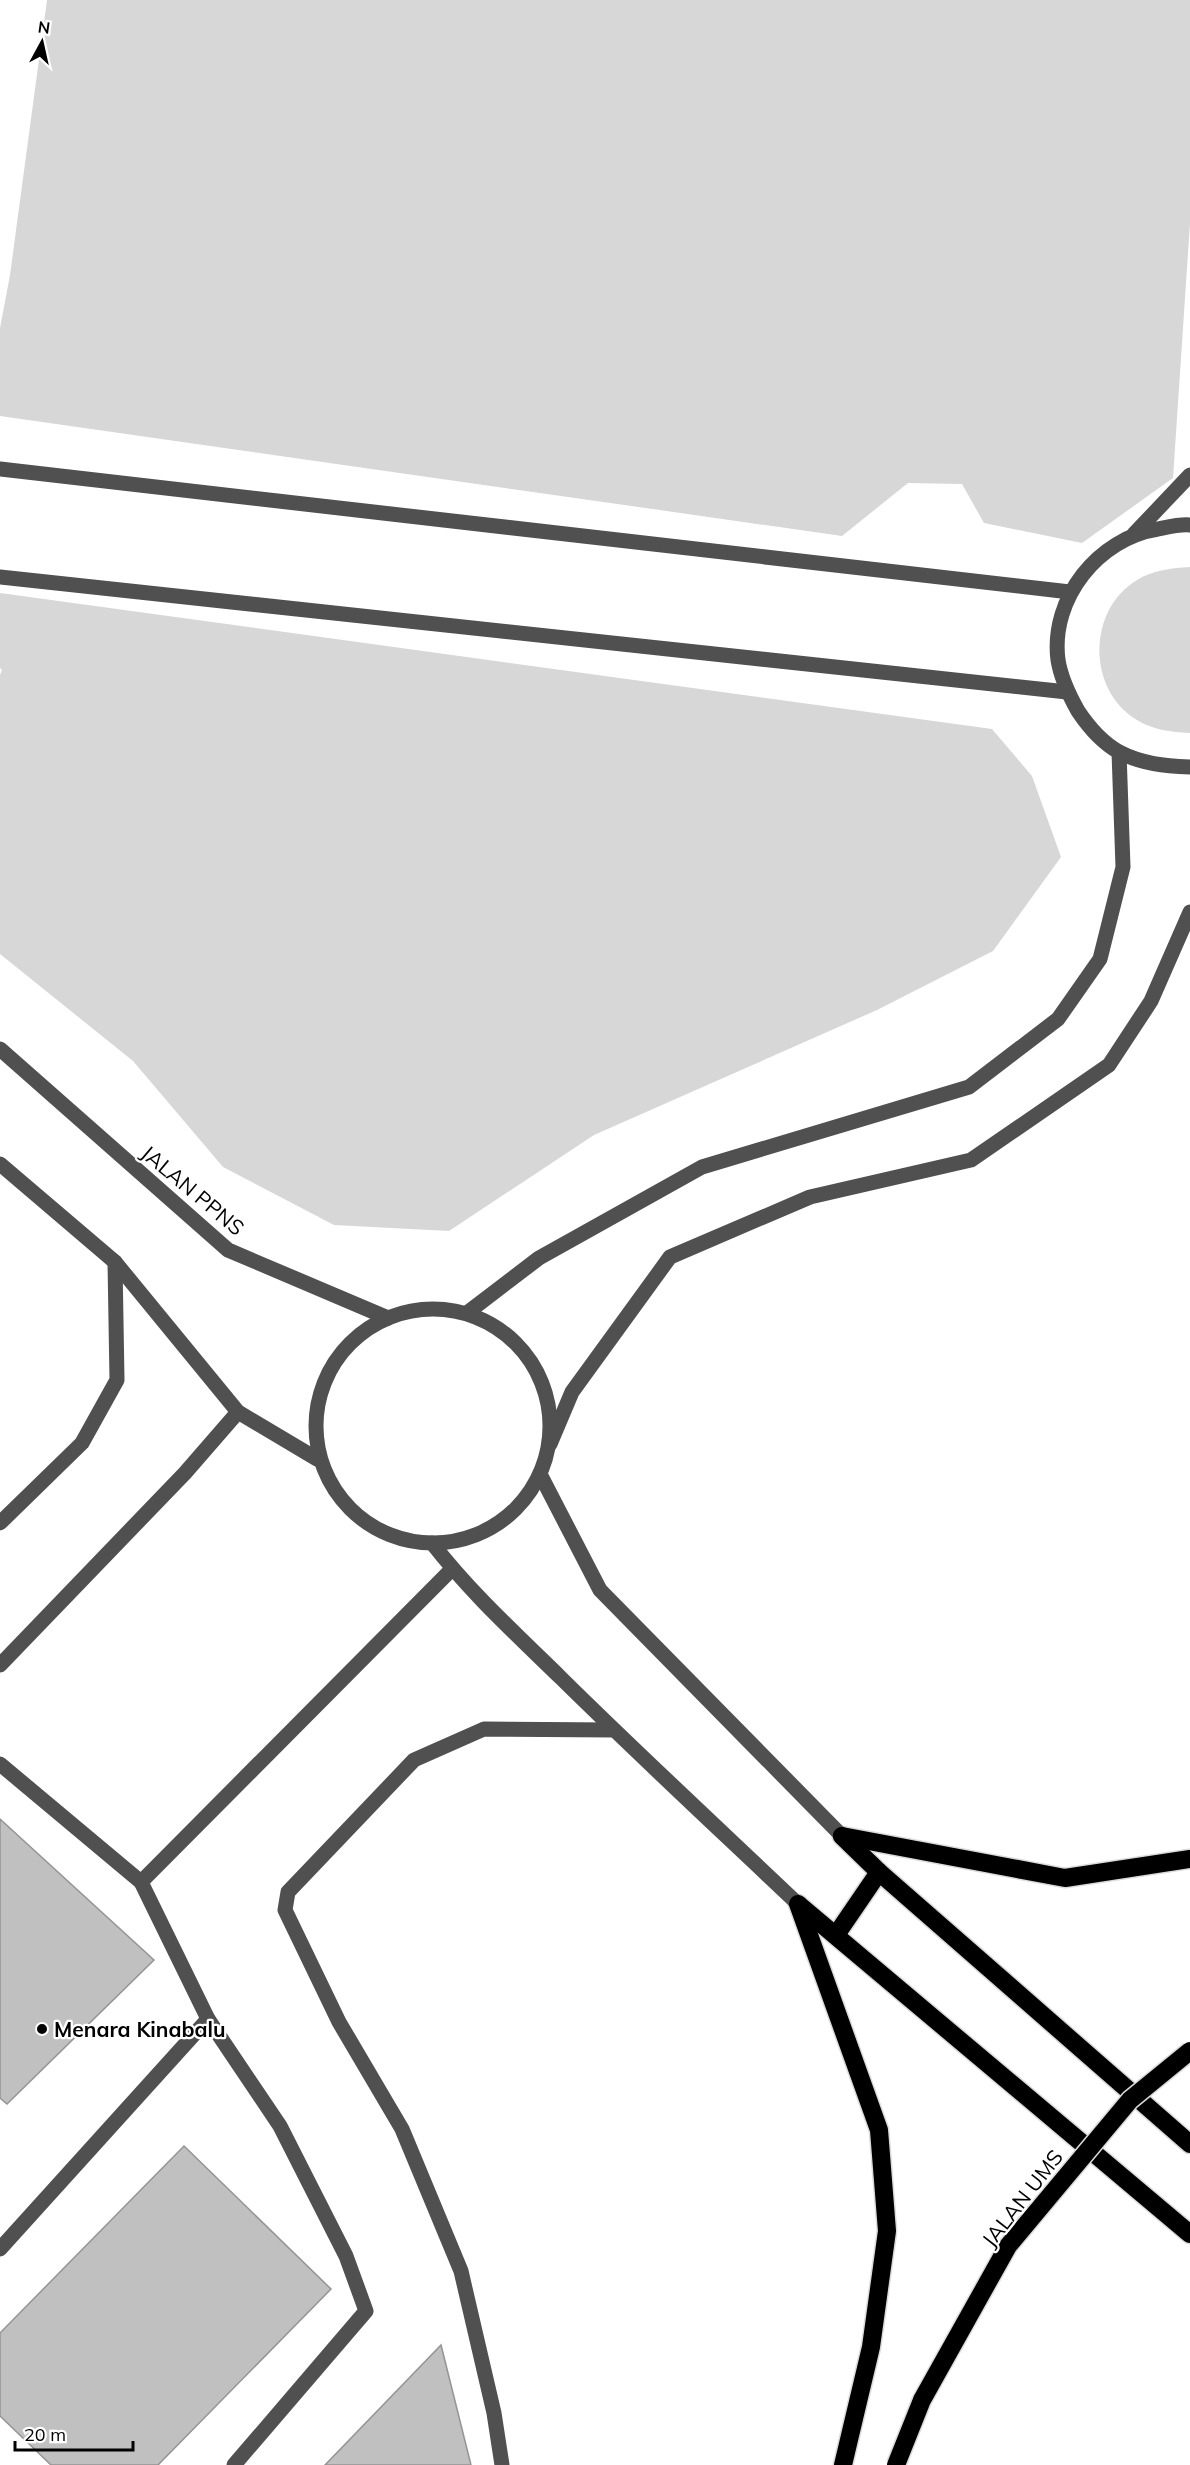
<svg xmlns="http://www.w3.org/2000/svg" width="1190" height="2465" viewBox="0 0 1190 2465" font-family="Mulish,sans-serif">
<style>
.green{fill:#d7d7d7}
.building{fill:#c0c0c0;stroke:#949494;stroke-width:1.5}
.lines{fill:none;stroke-linecap:round;stroke-linejoin:round}
.highway-casing{stroke:#dbdbdb;stroke-width:21}
.minor{stroke:#505050;stroke-width:15}
.highway{stroke:#000;stroke-width:18}
.highway-bridge-casing{stroke:#dbdbdb;stroke-width:21;stroke-linecap:butt}
.highway-bridge{stroke:#000;stroke-width:18}
.poi-dot{fill:#000;stroke:#fff;stroke-width:2}
.labels{text-anchor:middle;dominant-baseline:central;stroke-width:4.5;stroke-linejoin:round;paint-order:stroke}
.street-label{font-size:21px;fill:#000;stroke:#fff}
.poi-label{font-size:21px;font-weight:bold;fill:#000;stroke:#fff;text-anchor:start}
</style>
<rect width="100%" height="100%" fill="#fff"/>
<g class="green">
<path d="M47 0H1190V223L1173 478 1082 543 984 523 962 484 908 483 842 536 0 416V328L10 275Z"/>
<path d="M1190 567V733C1171 732 1153 730 1137 720 1087 690 1087 610 1137 580 1153 570 1172 568 1190 567Z"/>
<path d="M0 593 992 729 1032 776 1061 857 993 951 877 1010 594 1135 449 1231 334 1225 223 1167 133 1061 0 954V675L2 670 0 668Z"/>
</g>
<g class="building">
<path d="M0 1819 154 1960 7 2104 0 2098Z"/>
<path d="M184 2146 331 2289 158 2465H51L0 2416V2333Z"/>
<path d="M441 2345 471 2465H325Z"/>
</g>
<g class="lines">
<defs>
<g id="highway">
<path d="M842 1836 879 1872 1190 2144"/>
<path d="M842 1836 1065 1878 1190 1859"/>
<path d="M798 1904 879 2130 887 2231 871 2347 843 2465"/>
<path d="M799 1905 1190 2234"/>
<path d="M836 1935 879 1872"/>
</g>
</defs>
<use href="#highway" class="highway-casing"/>
<g class="minor">
<path d="M0 469 1070 592"/>
<path d="M1190 525C1180 524 1168 527 1158 529 1099 538 1050 598 1058 660 1061 679 1069 695 1078 711 1088 726 1103 743 1119 752 1142 764 1165 766 1190 767"/>
<path d="M1134 534 1190 475"/>
<path d="M0 577 1067 692"/>
<path d="M0 1049 228 1250 388 1318"/>
<path d="M0 1164 115 1262 238 1412 317 1459"/>
<circle cx="433" cy="1426" r="117"/>
<path d="M467 1313 539 1258 702 1167 969 1087 1058 1019 1100 959 1123 867 1119 752"/>
<path d="M550 1444 572 1392 670 1257 810 1197 971 1160 1109 1065 1151 1001 1190 912"/>
<path d="M541 1476 600 1590 842 1836"/>
<path d="M0 1523 82 1443 117 1380 115 1262"/>
<path d="M432 1543C470 1592 516 1634 561 1678 639 1755 719 1829 798 1904"/>
<path d="M0 1665 185 1473 238 1412"/>
<path d="M0 1764 141 1882 208 2019 280 2126 346 2256 366 2311 234 2465"/>
<path d="M141 1882 452 1569"/>
<path d="M0 2249 208 2019"/>
<path d="M502 2465 494 2413 461 2271 402 2129 339 2022 285 1910 288 1892 414 1760 484 1729 614 1730"/>
</g>
<use href="#highway" class="highway"/>
<defs>
<path id="highway-bridge" d="M896 2465 922 2400 1008 2246 1130 2100 1190 2051"/>
</defs>
<use href="#highway-bridge" class="highway-bridge-casing"/>
<use href="#highway-bridge" class="highway-bridge"/>
</g>
<circle class="poi-dot" cx="42" cy="2029" r="6"/>
<g class="labels">
<g class="street-label">
<text transform="translate(193 1190) rotate(40)">JALAN PPNS</text>
<text transform="translate(1022 2198) rotate(-52)">JALAN UMS</text>
</g>
<g class="poi-label">
<text x="54" y="2029">Menara Kinabalu</text>
</g>
</g>
<g transform="translate(42 42) rotate(8)" stroke="#ffffff" stroke-width="4.5" paint-order="stroke">
<path d="M0-4.5L10 22L0 15L-10 22Z" fill="#000000"/>
<text y="-9" font-size="16" font-weight="bold" text-anchor="middle" fill="#000000">N</text>
</g>
<path d="M15 2441v9h118v-9" fill="none" stroke="#000000" stroke-width="3"/>
<text x="24" y="2441" font-size="18" fill="#000000" stroke="#ffffff" stroke-width="4.5" paint-order="stroke">20 m</text>
</svg>
